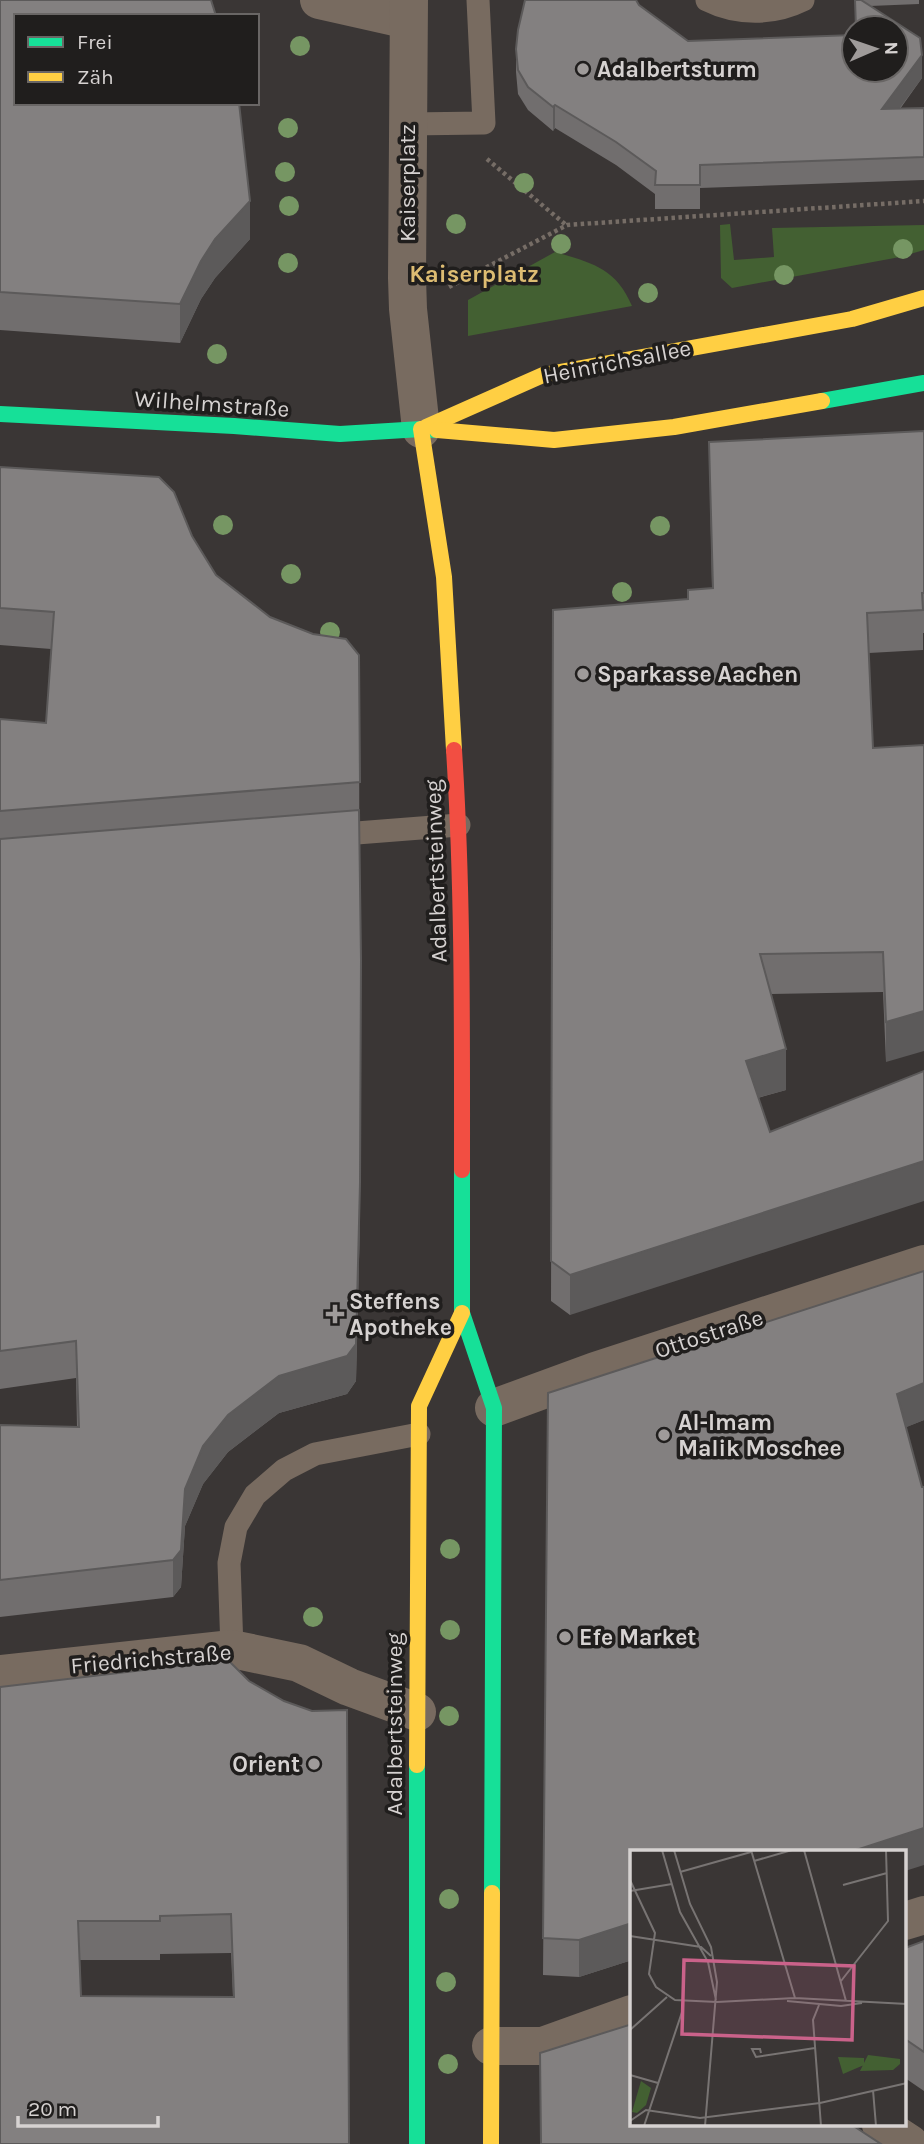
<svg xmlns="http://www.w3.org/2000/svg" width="924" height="2144" viewBox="0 0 924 2144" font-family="Karla,sans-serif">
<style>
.green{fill:#436032}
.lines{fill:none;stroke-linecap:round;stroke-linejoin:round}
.path{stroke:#766d66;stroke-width:4.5;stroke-dasharray:3.5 3.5;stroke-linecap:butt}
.lane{stroke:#786b60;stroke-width:23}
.street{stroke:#786b60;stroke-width:38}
.fast{stroke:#16e098;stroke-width:16}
.slow{stroke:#ffcf43;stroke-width:16}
.jam{stroke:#f24e42;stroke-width:16}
.tree{fill:#769663}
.wall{fill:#716e6e;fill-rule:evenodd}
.shaded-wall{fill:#5c5a5a}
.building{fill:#838080;stroke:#5c5a5a;stroke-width:2;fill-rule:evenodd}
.poi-dot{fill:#9f9b9a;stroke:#201e1d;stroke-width:2.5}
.labels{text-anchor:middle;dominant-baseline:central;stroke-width:7;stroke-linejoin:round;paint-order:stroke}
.poi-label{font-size:23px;font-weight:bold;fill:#d6d2d1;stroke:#201e1d;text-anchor:start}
.street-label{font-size:23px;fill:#d6d2d1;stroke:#201e1d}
.neighbourhood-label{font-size:24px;font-weight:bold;fill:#ddbc72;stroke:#201e1d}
.inset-road{fill:none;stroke:#787473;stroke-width:2}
.view{fill:#ca628a;fill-opacity:0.15;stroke:#ca628a;stroke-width:3.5}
.inset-edge{fill:none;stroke:#d6d2d1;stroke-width:3.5}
</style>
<rect width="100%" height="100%" fill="#3a3635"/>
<g class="green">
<path d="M730 224 734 260 774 257 772 228 924 225V250L900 257 732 288 721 278 720 225Z"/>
<path d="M555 252C592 263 616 268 632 306L468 336V300Z"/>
</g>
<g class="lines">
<g class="path">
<path d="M487 159 566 225"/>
<path d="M449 287 567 225 924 201"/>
</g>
<g class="lane">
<path d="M707 0C737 15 773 15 803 0"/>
<path d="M408 124 484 123 478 0"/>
<path d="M331 835 459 825"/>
<path d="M232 1649 229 1563 236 1527 255 1495 284 1470 315 1454 419 1434"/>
</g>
<g class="street">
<path d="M319 0 408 20"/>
<path d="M409 0 407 278 408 309 421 429"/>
<path d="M494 1408 595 1371 924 1264"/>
<path d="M0 1674 232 1649 299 1663 349 1687 417 1712"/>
<path d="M905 1921 924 1915"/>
<path d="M491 2046H543L632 2014"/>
<path d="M881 2125 910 2144"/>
</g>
<g class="fast">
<path d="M822 401 924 383"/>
<path d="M0 414 234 426 340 434 421 429 437 430"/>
<path d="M462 1170V1313L494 1408 492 1893"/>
<path d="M417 2144V1765"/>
</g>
<g class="slow">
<path d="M426 427 543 375 852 319 924 298"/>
<path d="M421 429 444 577 454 750"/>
<path d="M437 430 554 440 674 427 822 401"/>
<path d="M417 1765 419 1406 462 1313"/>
<path d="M491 2144 492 1893"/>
</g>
<path class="jam" d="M454 750C463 890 462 1030 462 1170"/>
</g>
<g class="tree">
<circle cx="300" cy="46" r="10"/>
<circle cx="288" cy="128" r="10"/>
<circle cx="285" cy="172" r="10"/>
<circle cx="524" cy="183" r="10"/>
<circle cx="289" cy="206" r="10"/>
<circle cx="456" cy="224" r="10"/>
<circle cx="561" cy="244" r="10"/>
<circle cx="903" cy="249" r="10"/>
<circle cx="288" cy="263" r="10"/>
<circle cx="784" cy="275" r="10"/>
<circle cx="648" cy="293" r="10"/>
<circle cx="217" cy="354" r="10"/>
<circle cx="223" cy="525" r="10"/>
<circle cx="660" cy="526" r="10"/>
<circle cx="291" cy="574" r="10"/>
<circle cx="622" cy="592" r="10"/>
<circle cx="330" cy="632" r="10"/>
<circle cx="450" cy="1549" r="10"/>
<circle cx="313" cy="1617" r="10"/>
<circle cx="450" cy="1630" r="10"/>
<circle cx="449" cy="1716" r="10"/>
<circle cx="449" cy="1899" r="10"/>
<circle cx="446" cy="1982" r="10"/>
<circle cx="448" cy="2064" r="10"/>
</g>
<g class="wall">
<path d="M0 0 250 239 215 278 201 299 180 343 0 330Z"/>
<path d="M855 0H919V4L870 6 922 78 900 109 924 108V180L700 188V209H655V194L616 165 555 128 553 131 528 110 518 94 516 72V49L639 5 688 41 896 70Z"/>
<path d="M924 431V633H923V650L869 653 873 748 924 745 886 1062 883 992 771 994 786 1090 758 1098 570 1315 551 1301 553 610 688 599 712 588 709 442Z"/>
<path d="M0 467 192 536 216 575 270 617 359 655 360 1220 356 1381 347 1394 279 1413 228 1452 203 1484 185 1526 181 1587 173 1597 0 1617V1425L77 1427 76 1378 0 1389V719L46 723 51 649 0 645Z"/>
<path d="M548 1393 924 1420 906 1427 632 1852V1960L579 1977 543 1975Z"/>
<path d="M228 1660 349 2144H0V1687ZM231 1953 233 1997 81 1996 80 1960H160V1954Z"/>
<path d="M924 1941V2091L905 2078V1948Z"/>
</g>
<g class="shaded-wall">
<path d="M922 55V78L882 132V109Z"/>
<path d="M555 105V128L553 131V107Z"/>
<path d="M250 201V239L215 278 201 299 180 343V304L201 261 215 239Z"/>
<path d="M361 960 360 1220 356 1381 347 1394 279 1413 228 1452 203 1484 185 1526 181 1587 173 1597V1560L185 1489Z"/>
<path d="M924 1011V1051L886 1062V1022Z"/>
<path d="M786 1049V1090L746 1101V1061Z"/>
<path d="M924 1161V1201L570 1315V1275Z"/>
<path d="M924 1383V1420L897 1431V1394Z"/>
<path d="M924 1828V1865L905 1871V1852H850Z"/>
<path d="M632 1923V1960L579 1977V1940Z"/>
</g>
<g class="building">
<path d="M0 0H211L216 16H16V103H239L250 201 215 239 201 261 180 304 0 292Z"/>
<path d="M525 0H636L639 5 688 41 854 35V70H896V28H856L855 0H861L920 38 922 55 882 109 924 108V157L700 165V185H655L656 171 616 142 555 105 553 107 528 87 518 70 516 49 518 30Z"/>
<path d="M924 431V593H922L923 610 867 613 873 748 924 745V1011L886 1022 883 952 760 954 786 1049 746 1061 770 1132 924 1071V1161L570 1275 551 1261 553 610 688 599V590L713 588 709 442Z"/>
<path d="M0 467 159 477 174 492 192 536 216 575 270 617 313 634 346 639 359 655 360 782 0 811V719L46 723 54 612 0 608Z"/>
<path d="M359 810 361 960 360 1183 356 1344 347 1356 279 1376 228 1415 203 1446 185 1489 181 1550 173 1560 0 1580V1425L79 1427 76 1341 0 1351V839Z"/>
<path d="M924 1271V1383L897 1394 922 1487H924V1828L850 1852H632V1923L579 1940 543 1938 548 1393Z"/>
<path d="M228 1660 249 1681 284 1701 312 1711 347 1710 349 2144H0V1687ZM231 1914 234 1997 81 1996 78 1921H160V1916Z"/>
<path d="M924 1941V2052L905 2039V1948Z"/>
<path d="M632 2024V2125H852L881 2144H541L540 2053Z"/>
</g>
<g class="poi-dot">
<circle cx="583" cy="69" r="7"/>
<circle cx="583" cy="674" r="7"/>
<path d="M331.5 1303.5h7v7h7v7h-7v7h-7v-7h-7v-7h7z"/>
<circle cx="664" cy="1435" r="7"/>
<circle cx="565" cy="1637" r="7"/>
<circle cx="314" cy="1764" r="7"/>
</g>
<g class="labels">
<g class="poi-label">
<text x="597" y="69">Adalbertsturm</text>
<text x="597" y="674">Sparkasse Aachen</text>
<text x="349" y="1301">Steffens<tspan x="349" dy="26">Apotheke</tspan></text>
<text x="678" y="1422">Al-Imam<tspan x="678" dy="26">Malik Moschee</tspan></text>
<text x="579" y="1637">Efe Market</text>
<text x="300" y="1764" text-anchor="end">Orient</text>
</g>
<g class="street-label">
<text transform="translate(407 183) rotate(-90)">Kaiserplatz</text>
<text transform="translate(617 362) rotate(-11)">Heinrichsallee</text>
<text transform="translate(212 404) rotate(4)">Wilhelmstraße</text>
<text transform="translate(436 871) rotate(-92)">Adalbertsteinweg</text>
<text transform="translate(709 1334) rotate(-18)">Ottostraße</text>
<text transform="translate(151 1659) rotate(-5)">Friedrichstraße</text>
<text transform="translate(394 1724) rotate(-90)">Adalbertsteinweg</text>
</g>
<g class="neighbourhood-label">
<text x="474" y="274">Kaiserplatz</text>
</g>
</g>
<g transform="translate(630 1850)">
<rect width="276" height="276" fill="#3a3635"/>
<path d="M238 205 270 209V214L263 220 230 221ZM208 207 234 208V215L213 224ZM11 231 21 238 16 255 7 263 2 262Z" fill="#436032"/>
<path class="inset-road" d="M32 0 50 62 78 112 86 150M44 0 60 54 81 97 87 132 75 276M121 0 165 148M174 0 216 151M124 11 162 0M50 22 121 2M0 30 25 83 19 124 26 137 45 150 87 152M213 35 257 23M0 41 42 34M0 86 71 97 81 106M211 131 258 71 256 0M157 151 211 156 232 153M87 152 165 148 277 154M189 155 183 170 191 276M0 180 37 147M131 203 130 199H122L126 207 185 198M0 225 28 233M243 240 246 276M0 271 16 260 70 268 190 253 277 233M14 276 52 162"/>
<path class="view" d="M54 110 224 116 222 190 52 184Z"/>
<rect width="276" height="276" class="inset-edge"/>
</g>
<rect x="14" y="14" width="245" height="91" fill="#201e1d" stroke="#696665" stroke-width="2"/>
<rect x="28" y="37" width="35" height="10" fill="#16e098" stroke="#696665" stroke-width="2"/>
<text x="77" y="49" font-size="21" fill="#d6d2d1">Frei</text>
<rect x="28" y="72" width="35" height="10" fill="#ffcf43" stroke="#696665" stroke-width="2"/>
<text x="77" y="84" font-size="21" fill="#d6d2d1">Zäh</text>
<g transform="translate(875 49) rotate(88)"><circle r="33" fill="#201e1d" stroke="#696665" stroke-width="2"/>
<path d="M0-5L12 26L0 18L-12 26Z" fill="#9f9b9a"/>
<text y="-10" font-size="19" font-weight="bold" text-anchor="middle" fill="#d6d2d1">N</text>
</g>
<path d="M18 2116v10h140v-10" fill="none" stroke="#d6d2d1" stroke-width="3.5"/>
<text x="28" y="2116" font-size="21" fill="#d6d2d1" stroke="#201e1d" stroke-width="5" paint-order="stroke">20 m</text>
</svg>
